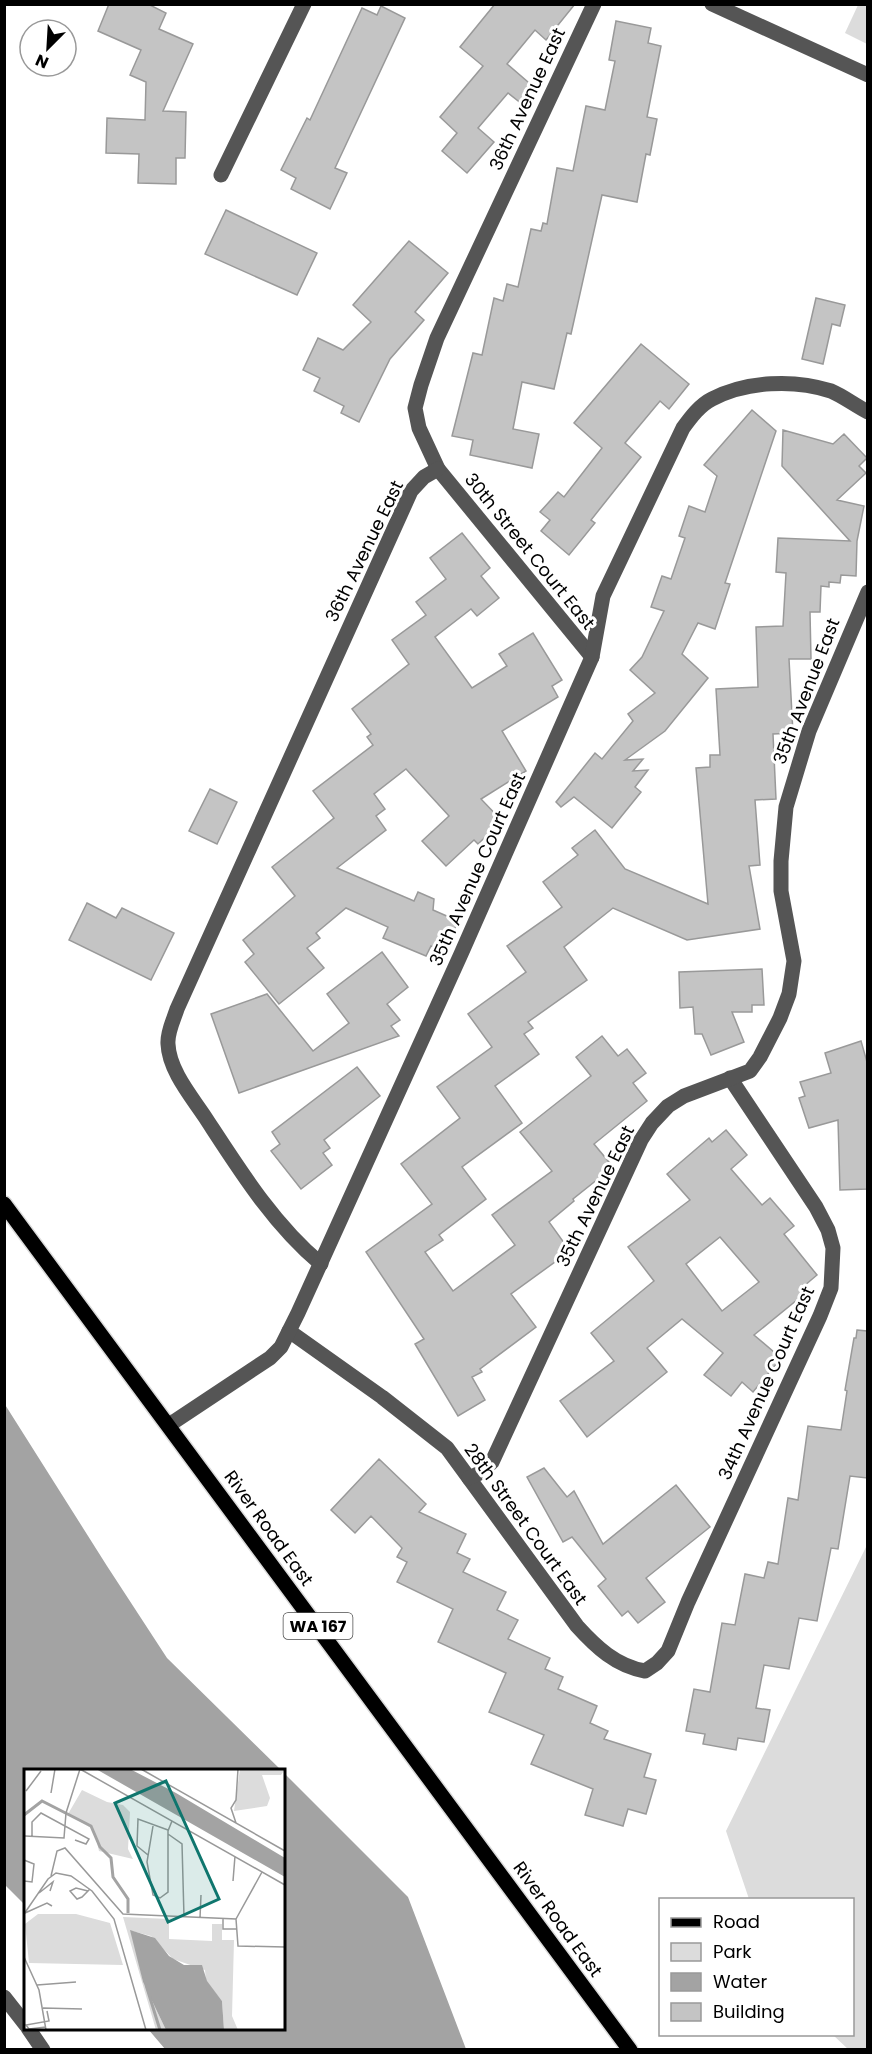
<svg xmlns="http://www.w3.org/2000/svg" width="872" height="2054" viewBox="0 0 872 2054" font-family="Poppins,sans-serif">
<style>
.green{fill:#dcdcdc}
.water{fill:#a3a3a3}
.building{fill:#c4c4c4;stroke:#999;stroke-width:1.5;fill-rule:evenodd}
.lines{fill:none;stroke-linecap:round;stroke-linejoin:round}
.major-casing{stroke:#dbdbdb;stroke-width:18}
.minor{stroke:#555;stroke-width:15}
.major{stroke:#000;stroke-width:15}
.labels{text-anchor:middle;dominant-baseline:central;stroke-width:6;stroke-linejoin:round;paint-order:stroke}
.shield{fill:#fff;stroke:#4c4c4c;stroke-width:1.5}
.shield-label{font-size:16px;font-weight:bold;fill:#000}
.street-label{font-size:18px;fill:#000;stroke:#fff}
.inset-river{fill:none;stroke:#a3a3a3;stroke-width:3}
.inset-road{fill:none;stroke:#999;stroke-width:1.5}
.view{fill:#0f766e;fill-opacity:0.15;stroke:#0f766e;stroke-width:3}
.inset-edge{fill:none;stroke:#000;stroke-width:3}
</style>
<rect width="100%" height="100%" fill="#fff"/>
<g class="green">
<path d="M858 5H867V44L845 33Z"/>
<path d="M867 1545 868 2049 849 2050 833 2035 852 2034V1900L749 1899 726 1831Z"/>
</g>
<g class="water">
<path d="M4 1403 107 1566 167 1658 281 1770H26L25 1905 4 1884Z"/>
<path d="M284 1773 408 1897 466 2049H165L148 2029 284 2028Z"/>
</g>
<g class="building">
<path d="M109 4H148L166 13 159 29 193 44 163 111 186 112 185 158H176V184L138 183 139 154 106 153 107 118 145 120 146 82 130 75 141 50 98 31Z"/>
<path d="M495 4H575L546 40 535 30 507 64 535 88 522 104 508 93 478 128 494 142 467 173 442 151 457 133 440 117 483 66 460 47Z"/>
<path d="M381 6 405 18 335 168 347 173 330 209 291 189 296 178 281 170 307 118 310 120 362 8 377 15Z"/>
<path d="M616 21 651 28 648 43 661 46 647 117 657 119 650 155 646 154 637 202 602 195 571 334 567 333 554 389 522 382 513 429 539 434 532 468 470 455 473 440 452 436 473 353 482 355 494 298 503 301 507 284 518 287 531 229 541 231 543 223 547 224 557 168 573 171 586 106 605 110 615 61 609 60Z"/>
<path d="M226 210 317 253 297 295 205 254Z"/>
<path d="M409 241 448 273 415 312 424 320 390 359 359 422 341 413 344 406 314 391 320 378 303 370 318 338 343 350 371 322 353 305Z"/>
<path d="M816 298 845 305 840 326 832 324 823 364 802 359Z"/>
<path d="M641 344 689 384 669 409 660 401 625 443 641 457 591 520 595 523 569 555 541 531 550 520 540 512 558 492 564 497 602 448 574 423Z"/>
<path d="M752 410 776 431 725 583 730 584 715 629 698 623 682 654 708 678 665 731 625 760 643 759 633 771 648 770 635 787 641 792 612 828 574 797 561 807 556 802 595 753 602 759 633 721 628 714 655 693 630 670 642 657 664 611 651 607 662 576 671 579 685 538 679 536 689 506 705 512 717 476 704 465Z"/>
<path d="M783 430 833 444 844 434 867 458 859 466 866 473 837 500 864 506 857 541 856 576 841 575 840 583 829 582V587L821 586 820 612H810L811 659H789L793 733 773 734 776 799 755 800 760 865 749 866 760 929 687 940 613 908 564 947 587 980 528 1022 533 1028 524 1034 539 1054 495 1086 522 1123 462 1167 486 1199 439 1235 443 1240 425 1252 453 1291 515 1245 492 1215 552 1171 520 1132 591 1076 576 1057 602 1036 618 1056 627 1049 646 1073 633 1083 647 1101 594 1144 613 1167 573 1199 574 1201 549 1222 570 1251 511 1294 536 1327 480 1369 482 1372 472 1377 485 1400 458 1416 415 1344 424 1339 366 1252 432 1204 401 1164 460 1118 437 1087 492 1047 468 1014 526 972 507 946 562 907 543 882 578 855 572 848 595 830 625 869 708 904 696 768 710 767V755H720L716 689 758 687 756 627 783 626 786 573 776 572 778 538 850 541 782 466Z"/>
<path d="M462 533 490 568 481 576 499 598 477 616 471 609 435 637 472 688 507 666 499 654 533 633 562 680 552 686 558 697 502 731 526 771 481 799 502 821 478 844 474 840 446 866 422 841 449 816 406 769 374 794 385 809 376 816 386 830 337 868 414 901 418 892 434 899 433 910 458 921 445 952 431 946 426 956 383 938 388 927 346 908 316 933 320 938 307 948 324 968 279 1004 245 962 254 954 243 940 295 896 272 867 334 818 313 791 373 745 367 737 371 734 352 709 409 664 392 640 426 615 416 602 446 579 430 558Z"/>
<path d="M210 789 237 802 217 844 189 831Z"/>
<path d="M87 903 116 918 122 908 174 933 151 980 69 940Z"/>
<path d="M382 952 408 987 387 1004 400 1020 391 1026 399 1036 239 1093 211 1014 267 994 313 1051 349 1023 327 994Z"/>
<path d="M762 969 764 1005H752V1012H732L744 1042 711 1055 702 1034H695L693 1007 680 1008 679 972Z"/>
<path d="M861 1041 867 1062V1189L840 1190 838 1120 809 1128 799 1098 805 1096 800 1082 831 1073 825 1053Z"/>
<path d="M357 1067 380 1096 324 1140 330 1148 323 1153 332 1165 301 1189 271 1151 280 1144 272 1132Z"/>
<path d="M726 1130 747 1155 731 1169 762 1205 770 1198 794 1226 784 1234 817 1275 804 1286 808 1291 754 1335 781 1358 753 1392 742 1382 731 1396 704 1375 723 1353 682 1319 647 1348 667 1372 587 1437 560 1401 614 1361 591 1333 654 1281 628 1247 690 1200 667 1174 709 1138 712 1142ZM720 1237 759 1282 722 1311 686 1264Z"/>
<path d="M857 1330 867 1331V1478L850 1476 838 1549 831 1548 817 1621 799 1618 789 1669 764 1665 756 1708 770 1710 764 1742 738 1738 736 1750 703 1744 705 1734 686 1731 694 1689 710 1692 722 1623 735 1625 745 1574 764 1578 768 1562 778 1564 788 1498 798 1500 808 1426 841 1430 847 1391 845 1390 854 1338H856Z"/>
<path d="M379 1459 426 1504 419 1512 466 1534 457 1553 470 1559 463 1572 506 1592 497 1610 518 1620 508 1639 550 1658 545 1669 563 1677 558 1689 597 1706 590 1723 608 1731 604 1739 651 1754 644 1777 656 1780 646 1814 628 1809 623 1826 585 1815 593 1789 531 1764 544 1735 489 1712 506 1673 438 1642 453 1609 397 1582 407 1562 397 1557 402 1548 371 1516 355 1533 331 1510Z"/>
<path d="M544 1468 567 1497 574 1491 603 1544 676 1485 710 1527 646 1578 665 1602 638 1623 628 1611 622 1616 598 1586 606 1579 572 1537 563 1542 527 1477Z"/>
</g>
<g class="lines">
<defs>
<path id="major" d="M4 1204 630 2050"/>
</defs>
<use href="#major" class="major-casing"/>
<g class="minor">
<path d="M712 4 868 75"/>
<path d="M221 175 304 4"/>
<path d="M592 657 438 469 419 428 415 408 421 385 437 338 594 4"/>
<path d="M321 1264C273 1224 239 1169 205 1117 191 1096 169 1070 168 1044 167 1032 174 1019 177 1009L411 491 424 477 438 469"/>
<path d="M289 1331 382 1397 447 1448 577 1626C596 1647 616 1666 645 1671L657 1663 668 1651 688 1602 820 1316 831 1288 833 1248 828 1230 816 1207 730 1078"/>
<path d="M169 1425 270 1358 281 1347 298 1313 461 954 592 657 603 596 683 428C691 417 700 405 712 399 747 381 794 379 831 391 843 396 856 406 868 412"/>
<path d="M469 1478 482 1472 492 1462 641 1140 652 1123 668 1106 684 1096 750 1071 760 1057 780 1018 789 994 794 961 781 891V861L786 807 809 731 868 592"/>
<path d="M4 1997 26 2025"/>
<path d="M28 2028 43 2050"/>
</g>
<use href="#major" class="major"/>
</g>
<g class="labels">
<rect class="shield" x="283.5" y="1613" width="69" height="26" rx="4.5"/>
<g class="shield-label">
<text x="318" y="1626">WA 167</text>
</g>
<g class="street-label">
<text transform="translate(527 99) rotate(-65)">36th Avenue East</text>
<text transform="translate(364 551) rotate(-64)">36th Avenue East</text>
<text transform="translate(530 551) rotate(51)">30th Street Court East</text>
<text transform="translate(806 691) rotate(-69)">35th Avenue East</text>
<text transform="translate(477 869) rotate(-66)">35th Avenue Court East</text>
<text transform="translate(595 1196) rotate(-64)">35th Avenue East</text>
<text transform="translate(766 1383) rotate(-66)">34th Avenue Court East</text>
<text transform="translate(526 1524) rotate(54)">28th Street Court East</text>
<text transform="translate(269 1528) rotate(54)">River Road East</text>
<text transform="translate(558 1919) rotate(54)">River Road East</text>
</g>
</g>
<g transform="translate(24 1769)">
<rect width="261" height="261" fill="#fff"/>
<path d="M216 0H261L257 6H238L246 29 243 37 210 42ZM58 21 83 33 99 36 106 43 104 80 109 90 75 82 70 61 44 45ZM14 145H52L86 154 99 196 5 194 1 155ZM99 148 145 150V170L188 172V155H198V171H210L208 247 214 261H200L198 232 182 212 181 201 149 190 127 167 108 162 119 213 142 261H132Z" fill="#dcdcdc"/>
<path d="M72 0H106L152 24 261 89V108ZM106 161 131 169 145 187 160 196H178L183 212 198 232 200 261H142L119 213Z" fill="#a3a3a3"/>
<path class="inset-river" d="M0 46 18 32 67 57 76 78 87 89 89 108 104 130V144M122 216 136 261"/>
<path class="inset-road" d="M56 0 261 116M117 0 261 82M2 22 17 2M27 24 31 0M212 54 207 39 212 31 214 0M129 57 123 93 129 126 136 129 144 123V62L148 52M144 65 158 75 160 148M1 67 40 69 42 44 56 0M8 67V53L17 44 65 70 62 75 51 71M124 86 113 77 114 50 144 61M0 91 10 95 8 113 0 112M27 107 33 82 41 79 99 145 212 150 214 177 261 178M209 112 211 87M64 122 52 119 46 122 53 130 58 128 66 120M15 124 29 113 26 122M1 144 23 134 28 137M0 145 24 110 32 104 47 107 68 122 90 150 122 261M176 149 177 126M199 149V160H212M212 150 238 103M0 188 15 221 22 261M13 216 52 213M19 239 58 240M22 258 5 260 2 256 25 252 23 242"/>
<path class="view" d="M142 12 195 130 144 153 91 34Z"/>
<rect width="261" height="261" class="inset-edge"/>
</g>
<rect width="872" height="2054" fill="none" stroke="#000000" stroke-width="12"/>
<rect x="659" y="1898" width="195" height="138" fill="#ffffff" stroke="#999999" stroke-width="1.5"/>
<rect x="671" y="1918" width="30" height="9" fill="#000000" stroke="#999999" stroke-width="1.5"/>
<text x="713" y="1928" font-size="18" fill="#000000">Road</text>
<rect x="671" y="1943" width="30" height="18" fill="#dcdcdc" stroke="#999999" stroke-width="1.5"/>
<text x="713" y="1958" font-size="18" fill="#000000">Park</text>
<rect x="671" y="1973" width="30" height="18" fill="#a3a3a3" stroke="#999999" stroke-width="1.5"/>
<text x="713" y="1988" font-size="18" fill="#000000">Water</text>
<rect x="671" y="2003" width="30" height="18" fill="#c4c4c4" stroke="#999999" stroke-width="1.5"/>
<text x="713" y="2018" font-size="18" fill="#000000">Building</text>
<g transform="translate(48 48) rotate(204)"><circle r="28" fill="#ffffff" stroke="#999999" stroke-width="1.5"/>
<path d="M0-4.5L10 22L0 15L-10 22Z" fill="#000000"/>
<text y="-9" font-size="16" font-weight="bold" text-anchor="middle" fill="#000000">N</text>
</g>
</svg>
